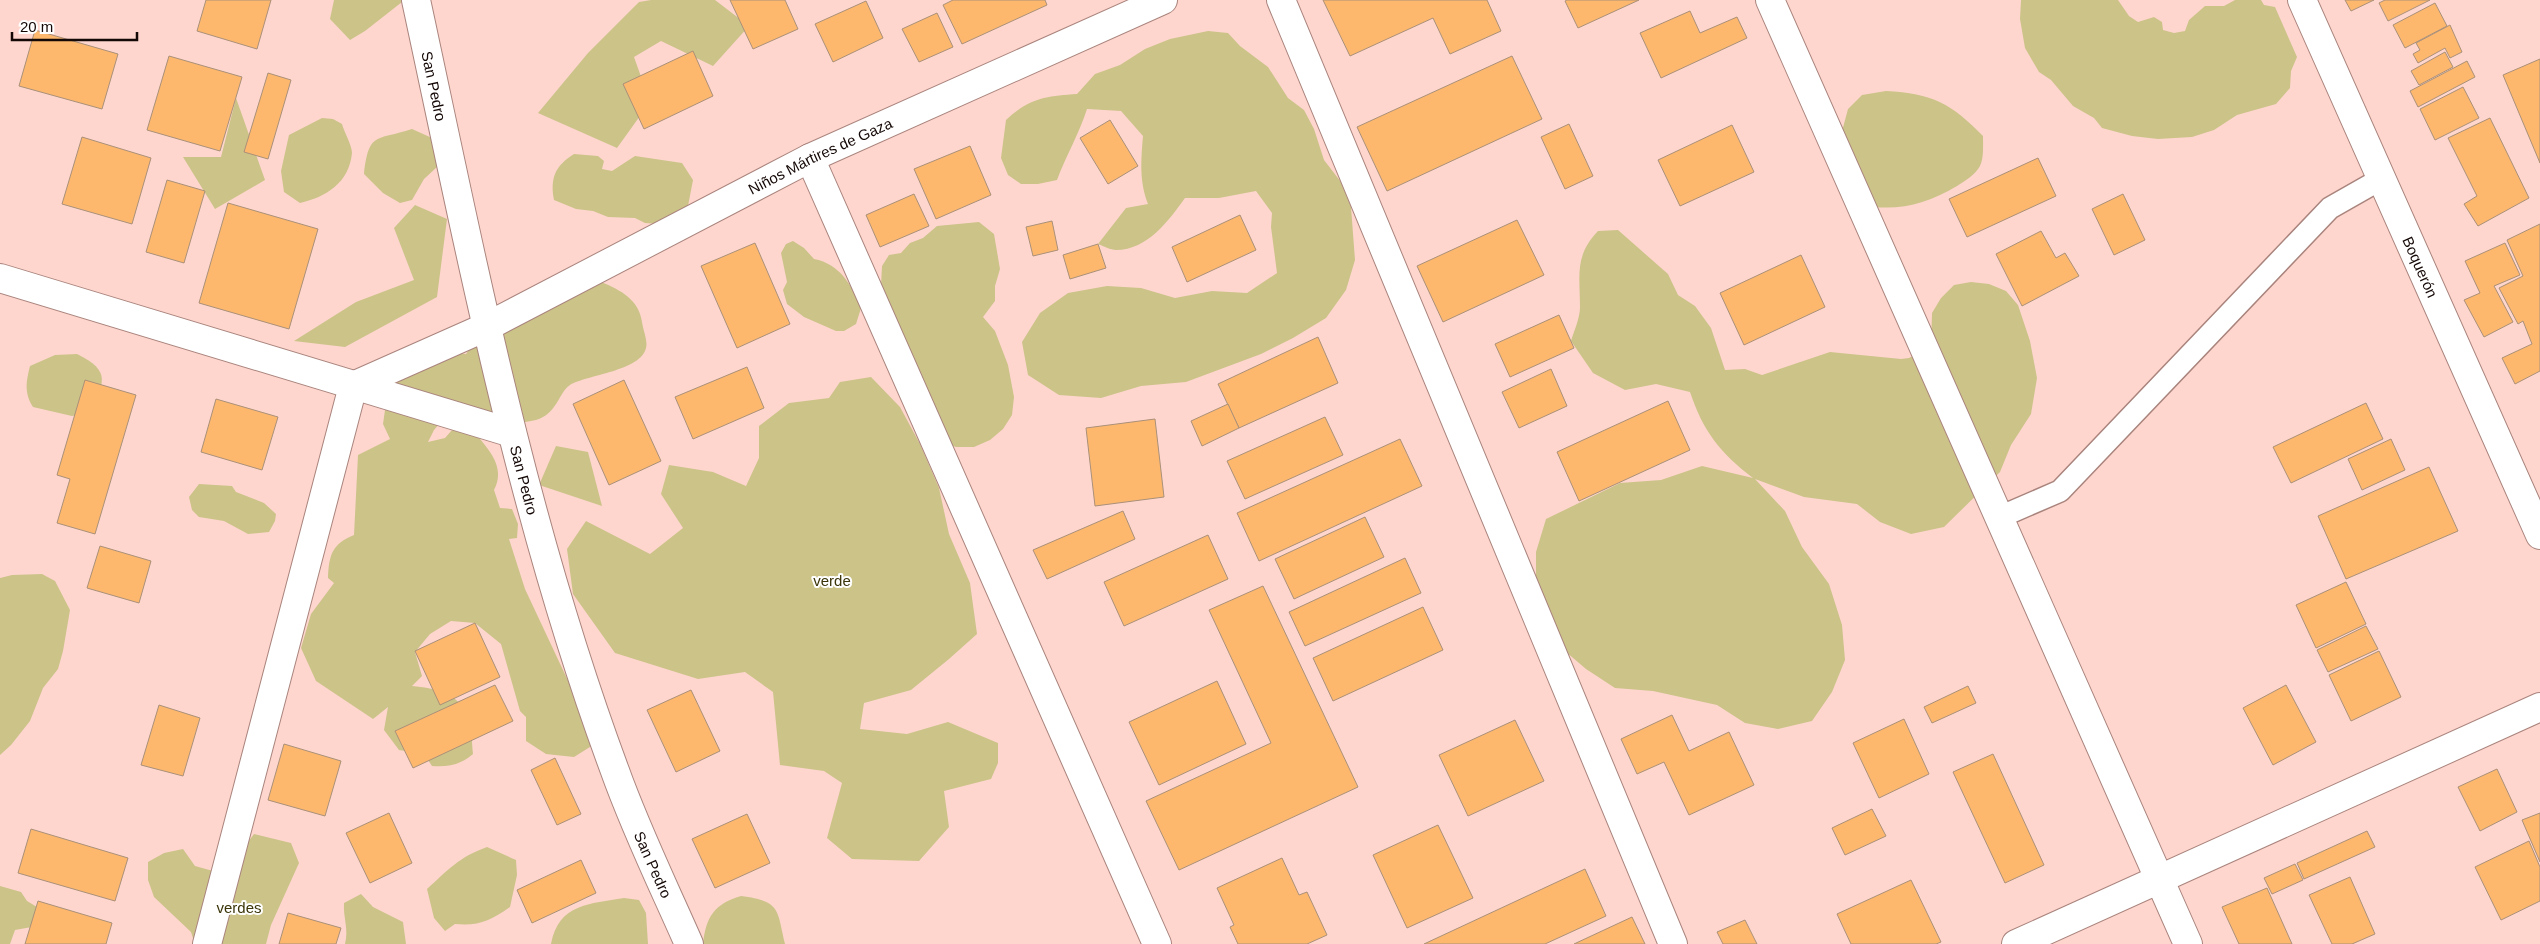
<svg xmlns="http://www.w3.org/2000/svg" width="2540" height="944" viewBox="0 0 2540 944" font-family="Arial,sans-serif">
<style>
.green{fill:#ccc389}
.building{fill:#feb86e;stroke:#aa9078}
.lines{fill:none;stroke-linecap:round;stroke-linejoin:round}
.service-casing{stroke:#a9847d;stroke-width:24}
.minor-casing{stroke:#a9847d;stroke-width:30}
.tertiary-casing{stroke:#a9847d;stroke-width:30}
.secondary-casing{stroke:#a9847d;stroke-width:30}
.service{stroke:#fff;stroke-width:21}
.minor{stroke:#fff;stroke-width:28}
.tertiary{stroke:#fff;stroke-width:28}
.secondary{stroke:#fff;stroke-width:28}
.labels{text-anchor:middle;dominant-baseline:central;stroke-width:4;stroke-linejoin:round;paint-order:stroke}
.street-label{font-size:15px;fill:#140806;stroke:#fff}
.park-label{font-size:15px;fill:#3b3509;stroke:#fff}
</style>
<rect width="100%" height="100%" fill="#fed6ce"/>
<g class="green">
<path d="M334 0H401L402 2 365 31 350 40 330 19Z"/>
<path d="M651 0H715L749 26 713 66 661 41 634 57 650 102 617 148 538 113 588 53 639 2Z"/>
<path d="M2021 0H2118L2129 16 2138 22 2154 17 2162 22 2163 30 2174 33 2185 31 2189 20 2205 6H2224L2235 0H2261L2264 5 2275 7 2297 57 2291 71 2290 88 2276 104 2237 115 2214 130 2192 137 2158 139 2132 136 2102 128 2094 118 2073 106 2051 80 2039 72 2025 48 2020 19Z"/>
<path d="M1208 31 1228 33 1240 46 1268 67 1288 98 1304 110 1314 129 1324 160 1341 182 1351 207 1355 260 1346 290 1326 318 1293 338 1261 354 1186 382 1141 386 1101 398 1059 395 1028 375 1022 342 1040 313 1068 293 1107 286 1141 288 1175 298 1212 291 1247 293 1277 273 1271 227 1272 213 1256 191 1219 198H1185C1169 220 1148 250 1116 250 1111 250 1103 246 1098 244L1126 208 1148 204C1139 181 1141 160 1143 136L1121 111 1087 109C1079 134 1066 156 1057 180L1038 184H1021L1008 175 1001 158 1006 120C1029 98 1047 96 1077 94L1095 74 1120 65 1145 49 1170 39Z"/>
<path d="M1886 91C1932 93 1952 104 1983 136 1983 145 1984 158 1980 166 1975 175 1965 181 1957 186 1927 204 1900 211 1866 206L1837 150 1848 109 1862 95Z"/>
<path d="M236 98 265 180 215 209 183 157H221Z"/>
<path d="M322 118 333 119 342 124C344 132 352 145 352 153 349 183 326 197 300 203L284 192 281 171 289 135Z"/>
<path d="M412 129 432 138C435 148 434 157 437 167L424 179 412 200 400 203 383 193 364 174C369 131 376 141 412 129Z"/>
<path d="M574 154 598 156 604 161 602 169 612 171 635 156 682 163 693 180 688 206 659 224 645 223 635 218 608 217 593 211 576 209 554 200C550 178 555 166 574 154Z"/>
<path d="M415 205 447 219 437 297 345 347 294 341 356 302 414 280 394 228Z"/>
<path d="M979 222 994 234 1000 269 995 286V301L983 317 995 331 1008 365 1014 397 1012 415 1003 429 990 440 974 447H956L924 436 881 286 882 266 889 255 901 253 910 243 923 238 937 226Z"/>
<path d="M1618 230 1668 274 1678 295 1695 306 1711 328 1725 370 1745 369 1762 375 1830 352 1901 359 1909 358 1931 346 1932 313 1941 298 1954 285 1971 282 1989 284 2006 291 2018 305 2030 341 2037 378 2031 414 2011 445 2000 472 1944 527 1911 534 1880 522 1857 504 1804 497 1755 479 1785 511 1802 547 1829 584 1842 625 1845 660 1832 692 1812 721 1778 729 1745 723 1717 705 1653 691 1615 688 1586 669 1559 646 1536 585V552L1546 519 1620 483 1661 480 1702 466 1753 478C1720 453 1703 431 1690 392L1656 384 1625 390 1593 373 1571 341C1574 331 1580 318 1580 307 1580 276 1574 256 1598 231Z"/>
<path d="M793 241 804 248 814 259C840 264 852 285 861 308L856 324 844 331H836L804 317 787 304 783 290 787 282 781 253 786 244Z"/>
<path d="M601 282C621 290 639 300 642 322 643 330 648 341 646 348 641 371 586 375 570 385 559 392 557 414 536 420 508 427 474 419 445 417L434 430 428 442 445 438 452 430 475 433C489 450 506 467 494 490L500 508 512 509 518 524 517 538 509 539 525 589 570 685 606 706 602 733 590 747 574 757 546 754 526 741V717L520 711 501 644 475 623 451 621 430 634 415 652 422 676 412 686C461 690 471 707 473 754 460 765 449 767 432 766L424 754 399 750 384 730 388 707 373 719 316 681 301 648 311 614 334 583 328 578C329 555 332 544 354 535L358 455 390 439 383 424 385 410 400 398 388 385 454 353 466 354 473 344Z"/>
<path d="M77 354C112 371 105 384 87 413L72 416 33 407C24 393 26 382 30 366L55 355Z"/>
<path d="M871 377 900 407 920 444 939 488 949 534 970 583 977 634 949 659 911 690 864 703 860 729 907 734 948 722 998 743V763L991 779 944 791 949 827 919 861 852 859 827 838 842 783 824 771 780 765 773 692 745 672 698 679 615 653 573 594 567 549 586 521 650 554 683 528 661 494 669 465 713 472 746 486 759 458V426L789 403 829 398 840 382Z"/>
<path d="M556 446 588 452 602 506 539 485Z"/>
<path d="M199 484 232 486 236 492 264 503 276 514 275 521 269 532 248 534 224 521 199 517 192 510 189 497Z"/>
<path d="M42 574 55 581 70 610 63 651 58 669 43 688 30 721 11 745 0 755V578L12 575Z"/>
<path d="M254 834 291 843 299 863 271 925 266 944H195L191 932 154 897 148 880V862L164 853 183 849 195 866 224 874Z"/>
<path d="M487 847 516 860 517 875 510 907C490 921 479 926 455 924L445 931 434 918 427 889C448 870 459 857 487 847Z"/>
<path d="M0 886 21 892 27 901 42 910 43 925 15 930 10 944H0Z"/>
<path d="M361 894 373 907 403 922 406 944H345C349 929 343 918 344 903Z"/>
<path d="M741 896C781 901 777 910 785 944H703C706 917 714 904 741 896Z"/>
<path d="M624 898 639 900 646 913 648 944H551C559 903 590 904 624 898Z"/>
</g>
<g class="building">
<path d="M206 0H271L257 49 197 31Z"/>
<path d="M730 0H785L798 29 753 49Z"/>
<path d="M953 0H1045L1047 5 962 44 943 5Z"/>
<path d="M1323 0H1487L1501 31 1450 54 1433 18 1350 56Z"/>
<path d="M1567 0H1639L1578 28 1565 1Z"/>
<path d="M2345 0H2374L2351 11Z"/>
<path d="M2385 0H2430L2388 21 2379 3Z"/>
<path d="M866 1 883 38 833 62 815 24Z"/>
<path d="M2435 3 2447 26 2405 48 2393 25Z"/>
<path d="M1690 11 1700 33 1737 17 1747 38 1661 78 1640 33Z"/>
<path d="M937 13 953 47 919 62 902 29Z"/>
<path d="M2450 25 2462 52 2450 58 2445 48 2418 63 2413 54 2420 50 2416 43Z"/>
<path d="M35 30 118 54 102 109 19 86Z"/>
<path d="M693 51 713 96 644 129 623 84Z"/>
<path d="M2445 52 2453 67 2419 85 2411 71Z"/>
<path d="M169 56 242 77 220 151 147 130Z"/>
<path d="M1512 56 1542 119 1387 191 1357 127Z"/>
<path d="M2540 59V163L2503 75Z"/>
<path d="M2467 61 2475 77 2418 107 2410 91Z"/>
<path d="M268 73 291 80 268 159 244 152Z"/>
<path d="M2463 87 2479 118 2435 140 2420 109Z"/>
<path d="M2490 118 2529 198 2478 226 2464 204 2477 196 2448 138Z"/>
<path d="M1110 120 1138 166 1108 184 1080 138Z"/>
<path d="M1569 124 1593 176 1565 189 1541 137Z"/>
<path d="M1732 125 1754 172 1680 206 1658 160Z"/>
<path d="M82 137 151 158 132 224 62 204Z"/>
<path d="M970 146 991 195 936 219 914 169Z"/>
<path d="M2038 158 2056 196 1967 237 1949 199Z"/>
<path d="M167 180 205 191 184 263 146 252Z"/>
<path d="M914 194 929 226 880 247 866 215Z"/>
<path d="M2123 194 2145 240 2114 255 2092 209Z"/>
<path d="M228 203 318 229 289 329 199 303Z"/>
<path d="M1240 215 1256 250 1187 282 1172 247Z"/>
<path d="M1517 220 1544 275 1443 322 1417 266Z"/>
<path d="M1052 221 1058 250 1033 256 1026 227Z"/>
<path d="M2540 224V371L2515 384 2502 358 2532 344 2523 321 2518 324 2499 288 2523 276 2507 240Z"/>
<path d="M2041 231 2056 258 2065 253 2079 276 2022 306 1996 254Z"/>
<path d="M755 243 790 324 737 348 701 266Z"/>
<path d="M2505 243 2520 275 2494 286 2513 322 2484 337 2464 300 2480 293 2465 261Z"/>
<path d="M1098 244 1106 268 1070 279 1063 255Z"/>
<path d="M1801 255 1825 307 1744 345 1720 293Z"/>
<path d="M1559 315 1574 348 1510 377 1495 344Z"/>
<path d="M1318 337 1338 383 1239 428 1218 384Z"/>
<path d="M747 367 764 408 693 439 675 397Z"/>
<path d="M1551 369 1567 406 1519 428 1502 392Z"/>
<path d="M85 380 136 395 95 534 57 523 70 479 57 475Z"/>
<path d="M624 380 661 461 609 485 573 404Z"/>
<path d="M216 399 278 417 262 470 201 452Z"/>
<path d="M1668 401 1690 450 1579 501 1557 452Z"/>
<path d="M2366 403 2383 439 2291 483 2273 447Z"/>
<path d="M1228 404 1239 428 1202 446 1191 421Z"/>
<path d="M1325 417 1343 455 1245 499 1227 461Z"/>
<path d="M1155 419 1164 497 1095 506 1086 428Z"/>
<path d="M1400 439 1422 486 1259 561 1237 513Z"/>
<path d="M2391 439 2405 470 2362 490 2348 459Z"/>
<path d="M2429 467 2458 531 2346 579 2318 516Z"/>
<path d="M1123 511 1135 539 1047 579 1033 550Z"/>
<path d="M1365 517 1384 557 1294 599 1275 559Z"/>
<path d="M1208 535 1228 579 1124 626 1104 582Z"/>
<path d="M100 546 151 561 139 603 87 588Z"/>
<path d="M1405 558 1421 593 1305 646 1289 612Z"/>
<path d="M2346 582 2366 624 2316 648 2296 605Z"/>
<path d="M1263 586 1358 787 1179 870 1146 801 1271 743 1209 610Z"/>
<path d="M1423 607 1443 650 1333 701 1313 658Z"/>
<path d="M475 623 500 677 440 705 415 651Z"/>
<path d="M2366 626 2378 649 2328 672 2317 650Z"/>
<path d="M2379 651 2401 697 2351 721 2329 675Z"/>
<path d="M1217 681 1246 744 1159 785 1129 722Z"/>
<path d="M495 685 513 721 413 768 395 731Z"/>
<path d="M2286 685 2316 742 2273 765 2243 708Z"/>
<path d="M1968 686 1976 703 1932 723 1924 707Z"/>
<path d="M691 690 720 751 676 772 647 710Z"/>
<path d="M159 705 200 718 183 776 141 765Z"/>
<path d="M1672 715 1689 751 1729 732 1754 785 1689 815 1664 762 1637 774 1621 739Z"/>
<path d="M1904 719 1929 774 1879 798 1853 743Z"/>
<path d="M1515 720 1544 781 1468 816 1439 755Z"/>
<path d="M284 744 341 761 325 816 268 800Z"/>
<path d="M1993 754 2044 865 2005 883 1953 772Z"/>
<path d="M555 758 581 814 557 825 531 770Z"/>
<path d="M2497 769 2517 812 2480 831 2458 787Z"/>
<path d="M1872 809 1886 836 1845 855 1832 828Z"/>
<path d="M389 813 412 863 370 883 346 833Z"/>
<path d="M2540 813V862L2522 820Z"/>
<path d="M747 814 770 863 715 888 692 839Z"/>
<path d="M1438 825 1473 898 1407 928 1373 855Z"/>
<path d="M31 829 128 858 115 901 18 873Z"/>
<path d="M2367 831 2375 847 2304 879 2297 863Z"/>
<path d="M2529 841 2540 867V901L2501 920 2475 867Z"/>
<path d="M1282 858 1299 895 1307 892 1327 935 1307 944H1238L1230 927 1234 925 1217 888Z"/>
<path d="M581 860 596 893 532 923 517 890Z"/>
<path d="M2295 864 2303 880 2272 894 2264 878Z"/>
<path d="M1585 869 1606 916 1545 944H1424Z"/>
<path d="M2350 877 2375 934 2352 944H2332L2309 895Z"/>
<path d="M1911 880 1941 942 1936 944H1851L1837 914Z"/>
<path d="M2267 888 2292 944H2239L2222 907Z"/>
<path d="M38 901 112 923 106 944H25Z"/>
<path d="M288 913 341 928 336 944H279Z"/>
<path d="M1632 917 1645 944H1574Z"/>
<path d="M1745 920 1757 944H1723L1717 932Z"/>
</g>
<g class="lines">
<defs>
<path id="service" d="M2000 517 2060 491 2330 208 2381 179"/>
<g id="minor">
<path d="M1281 0 1673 944"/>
<path d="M1770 0 2188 944"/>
<path d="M810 158 1157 944"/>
<path d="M207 944 353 386"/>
<path d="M2016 944 2540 707"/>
</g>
<g id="tertiary">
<path id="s1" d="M2302 0 2540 535"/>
<path d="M0 278 512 433"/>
<path id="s2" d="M353 386 486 327 810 158 1163 0"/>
</g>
<g id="secondary">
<path id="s3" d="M416 0C472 260 522 521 615 771 636 830 664 887 689 944"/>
</g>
</defs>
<use href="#service" class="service-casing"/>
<use href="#minor" class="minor-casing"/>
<use href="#tertiary" class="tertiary-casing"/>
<use href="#secondary" class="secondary-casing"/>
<use href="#service" class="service"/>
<use href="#minor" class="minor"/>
<use href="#tertiary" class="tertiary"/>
<use href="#secondary" class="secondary"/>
</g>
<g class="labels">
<g class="street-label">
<text stroke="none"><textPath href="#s3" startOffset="88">San Pedro</textPath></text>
<text stroke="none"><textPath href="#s2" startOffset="521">Niños Mártires de Gaza</textPath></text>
<text stroke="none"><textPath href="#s1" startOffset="292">Boquerón</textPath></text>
<text stroke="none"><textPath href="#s3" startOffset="492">San Pedro</textPath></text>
<text stroke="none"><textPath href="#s3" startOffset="898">San Pedro</textPath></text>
</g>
<g class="park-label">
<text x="832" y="580">verde</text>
<text x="239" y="907">verdes</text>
</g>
</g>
<path d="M12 32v8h125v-8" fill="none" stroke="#140806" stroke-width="2.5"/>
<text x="20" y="32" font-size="15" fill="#140806" stroke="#ffffff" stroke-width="4" paint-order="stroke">20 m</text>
</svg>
